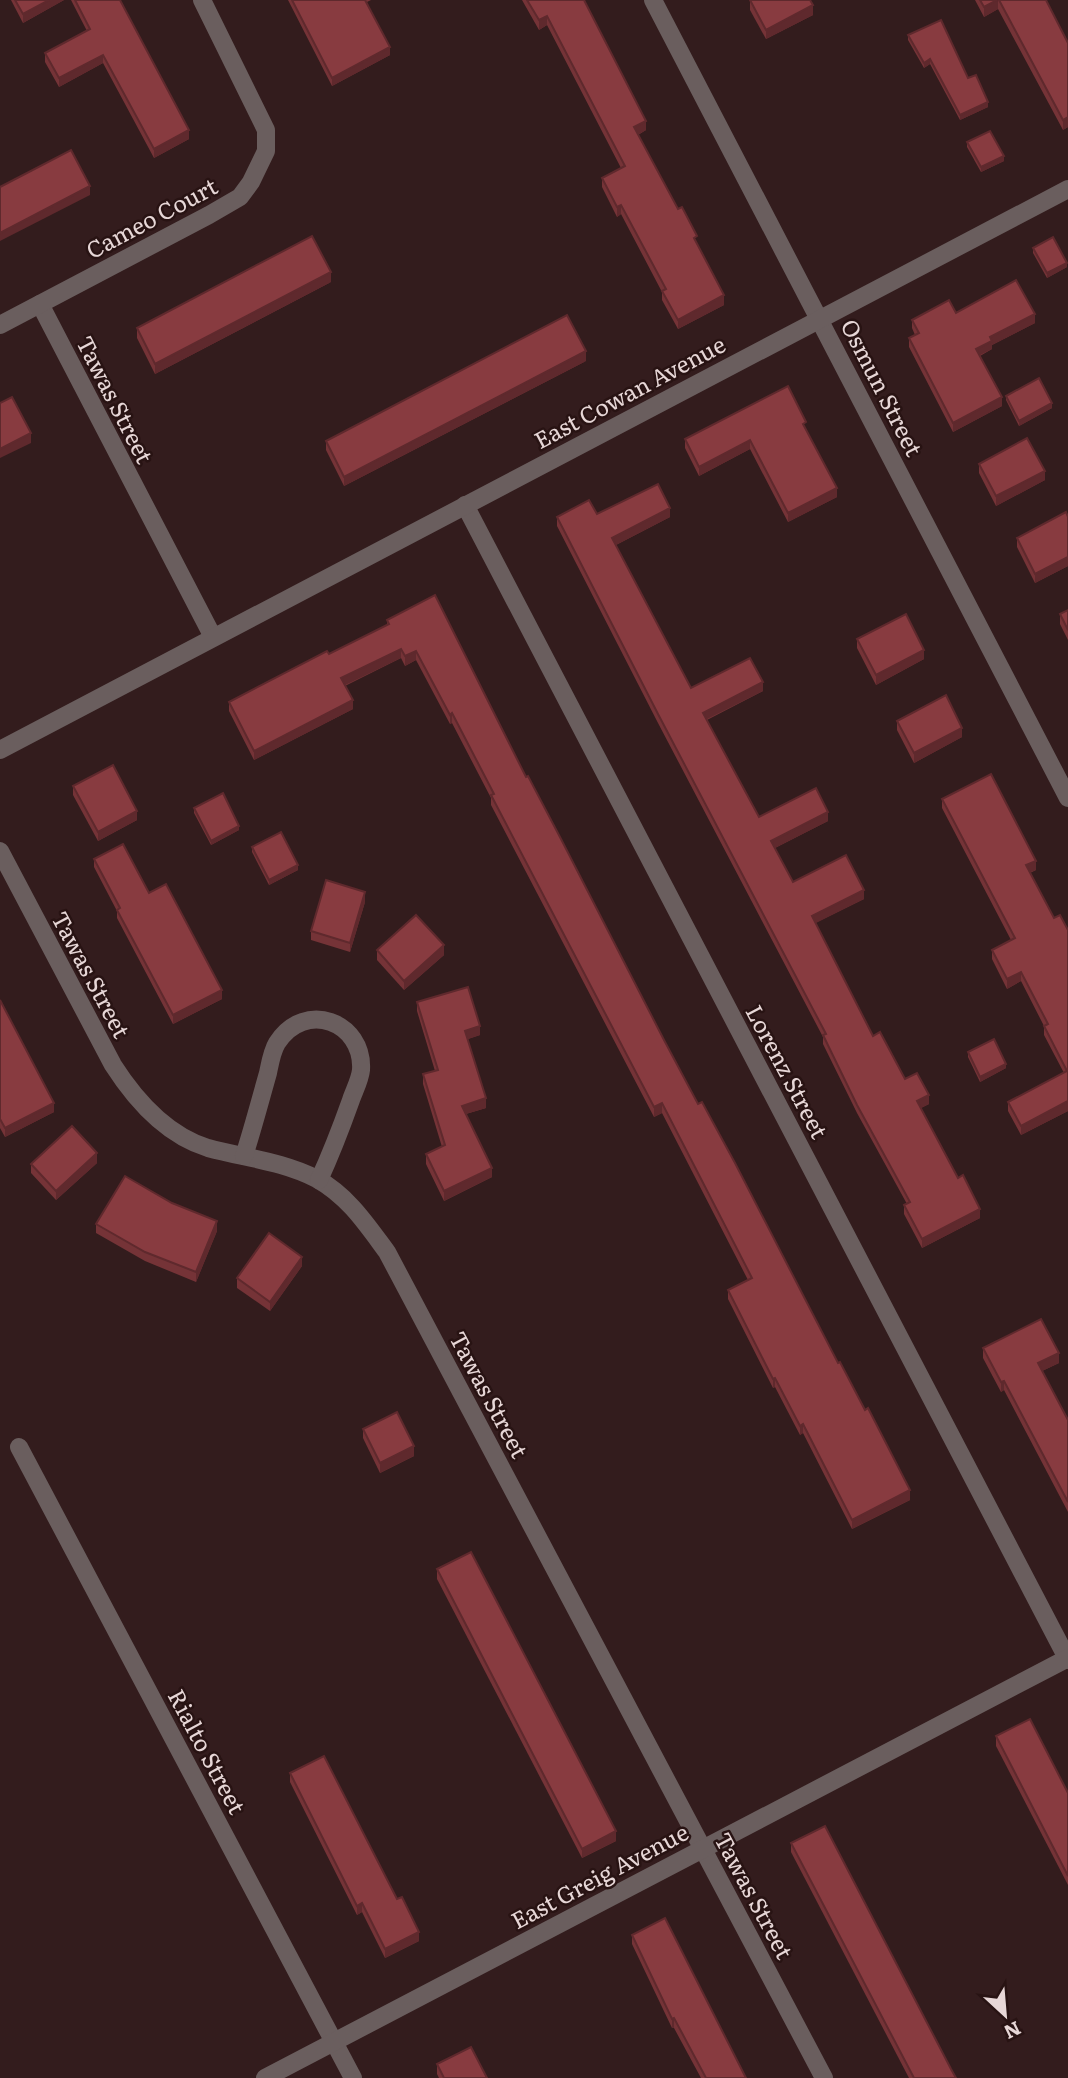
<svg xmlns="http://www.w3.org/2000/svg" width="1068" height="2078" viewBox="0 0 1068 2078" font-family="Literata,serif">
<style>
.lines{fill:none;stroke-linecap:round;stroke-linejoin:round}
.street{stroke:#6a5e5e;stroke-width:18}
.wall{fill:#753337}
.shaded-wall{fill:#5f292d}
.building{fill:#883b40;stroke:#5f292d;stroke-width:2}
.labels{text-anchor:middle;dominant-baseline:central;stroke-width:5;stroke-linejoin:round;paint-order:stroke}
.street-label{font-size:23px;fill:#e7d7d7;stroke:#281313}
</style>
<rect width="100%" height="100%" fill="#331c1d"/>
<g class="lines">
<g class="street">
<path d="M653 0 1068 798"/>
<path d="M40 304 213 637"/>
<path d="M0 325 209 215 240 197 251 182 266 151V130L202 0"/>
<path d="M465 505 1068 1660"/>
<path d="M0 750 1068 189"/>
<path d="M0 851 113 1065C136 1101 166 1135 208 1148 245 1158 282 1161 317 1179 348 1196 367 1225 387 1252L824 2078"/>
<path d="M244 1156C253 1128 260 1101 268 1073 270 1063 272 1051 277 1043 305 999 364 1022 361 1070 360 1080 354 1091 351 1100 341 1128 331 1154 319 1180"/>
<path d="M19 1447 353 2078"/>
<path d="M265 2078 1068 1658"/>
</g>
</g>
<g class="wall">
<path d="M11 0H64L23 23Z"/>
<path d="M71 0H120L189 139 154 158 103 63 59 87 45 62V53L87 31Z"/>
<path d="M288 0H371L367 2 390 55 332 86Z"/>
<path d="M522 0H585V2L646 130 638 135 697 244 724 305 678 329 662 300V292L621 214 617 217 602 187V178L621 168 547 25 539 30Z"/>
<path d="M750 0 813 15 766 39 750 10Z"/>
<path d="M975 0H1046L1068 43V127L1063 130 998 9 984 17Z"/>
<path d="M908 35 988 107 960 120 930 64 924 68 908 40Z"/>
<path d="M967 142 1004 161 981 172 967 147Z"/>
<path d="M1033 248 1067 267 1047 278 1033 253Z"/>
<path d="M331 282 155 374 137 338V328Z"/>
<path d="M912 320 1035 323 992 345V349L980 356 1002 406 953 432 909 347V338L915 335 912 328Z"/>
<path d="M586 361 344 486 326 450V441Z"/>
<path d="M1006 396 1052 408 1019 426 1006 400Z"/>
<path d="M806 429 837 497 788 522 750 449 699 476 685 448V439Z"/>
<path d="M979 464 1045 480 996 506 979 473Z"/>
<path d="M597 514 670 517 616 545 691 688 763 691 707 720 759 817 828 821 775 848 793 882 864 899 815 923 873 1036 905 1079 929 1104 921 1108 980 1218 922 1248 904 1214V1205L907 1204 857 1113 823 1044V1037L658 723 557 526V517Z"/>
<path d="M1068 517V566L1035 583 1017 547V538Z"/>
<path d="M435 595 526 777 664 1040 838 1363 910 1500 852 1529 803 1433 800 1435 775 1387 773 1388 728 1299V1290L748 1280 662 1113 654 1117 491 805V798L452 723 450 724 416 660 405 666 401 658 345 686 353 709 254 760 229 711V702L329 654 387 625V620Z"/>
<path d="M1068 610V640L1060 624V614Z"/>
<path d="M857 639 924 659 876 685 857 648Z"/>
<path d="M897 721 962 737 914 763 897 730Z"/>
<path d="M73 786 137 820 98 841 73 795Z"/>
<path d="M942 799 1036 870 1030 873 1054 918 1068 930V1111L1021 1135 1008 1111V1102L1064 1073 1044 1035V1026L1021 981 1007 989 992 959V950L1011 940 942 808Z"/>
<path d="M194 808 239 830 211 845 194 813Z"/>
<path d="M252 847 298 870 269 885 252 852Z"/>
<path d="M94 859 149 893 222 999 173 1024 117 918V911L94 867Z"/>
<path d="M365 902 350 952 311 940V931Z"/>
<path d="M377 950 444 955 404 990 377 960Z"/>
<path d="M0 1000 54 1112 5 1137 0 1128Z"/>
<path d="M417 1002 480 1035 468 1039 486 1108 466 1114 492 1177 444 1201 426 1164V1154L442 1147 423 1084V1074L435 1071 417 1011Z"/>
<path d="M968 1052 1006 1068 980 1082 968 1057Z"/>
<path d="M97 1163 56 1200 31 1173V1164Z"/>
<path d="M96 1224 217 1231 196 1282 145 1261 96 1233Z"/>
<path d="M302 1266 270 1311 237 1288V1278Z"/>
<path d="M983 1348 1059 1363 1042 1371 1068 1420V1512L1004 1390 1001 1392 983 1358Z"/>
<path d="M363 1429 414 1456 380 1473 363 1438Z"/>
<path d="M437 1569 616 1841 582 1858 437 1579Z"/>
<path d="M996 1736 1068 1793V1885L996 1746Z"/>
<path d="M290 1773 397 1899 419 1941 385 1958 362 1912 357 1915 290 1782Z"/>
<path d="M791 1843 956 2078H909L791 1852Z"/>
<path d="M632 1935 746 2078H701L674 2028H672L632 1944Z"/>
<path d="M437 2064 487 2078H439L437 2074Z"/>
</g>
<g class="shaded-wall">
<path d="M49 0H64L23 23V14Z"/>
<path d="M997 0H998V9L984 17V7Z"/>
<path d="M813 5V15L766 39V30Z"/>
<path d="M547 16V25L539 30V20Z"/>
<path d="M390 47V55L332 86V78Z"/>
<path d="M103 55V63L59 87V78Z"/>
<path d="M930 59V64L924 68V63Z"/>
<path d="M988 102V107L960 120V115Z"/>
<path d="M1068 117V127L1063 130V120Z"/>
<path d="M646 121V130L634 137V127Z"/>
<path d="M189 130V139L154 158V149Z"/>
<path d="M1004 156V161L981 172V167Z"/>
<path d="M90 186V195L0 241V233Z"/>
<path d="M621 205V214L617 217V207Z"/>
<path d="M1067 263V267L1047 278V273Z"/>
<path d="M331 272V282L155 374V364Z"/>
<path d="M724 295V305L678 329V320Z"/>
<path d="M1035 314V323L992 345V349L976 357V349L990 337Z"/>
<path d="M586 351V361L344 486V477Z"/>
<path d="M1002 397V406L953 432V423Z"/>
<path d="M1052 403V408L1019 426V421Z"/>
<path d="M31 433V443L0 458V449Z"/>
<path d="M750 440V449L699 476V467Z"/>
<path d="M1045 471V480L996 506V496Z"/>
<path d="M837 488V497L788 522V513Z"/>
<path d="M670 508V517L612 547V538Z"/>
<path d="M1068 557V566L1035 583V574Z"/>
<path d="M401 649V658L341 687V678Z"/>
<path d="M924 650V659L876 685V675Z"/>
<path d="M416 651V660L405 666V656Z"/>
<path d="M763 682V691L703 721V713Z"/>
<path d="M353 700V709L254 760V751Z"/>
<path d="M452 713V723L450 724V715Z"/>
<path d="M962 728V737L914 763V753Z"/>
<path d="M137 811V820L98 841V832Z"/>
<path d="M828 812V821L771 850V841Z"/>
<path d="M239 826V830L211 845V841Z"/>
<path d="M1036 861V870L1026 874V865Z"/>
<path d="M298 865V870L269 885V880Z"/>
<path d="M864 890V899L812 925V916Z"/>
<path d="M365 892V902L350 952V943Z"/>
<path d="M444 945V955L404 990V981Z"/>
<path d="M1021 972V981L1007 989V979Z"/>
<path d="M222 990V999L173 1024V1015Z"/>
<path d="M480 1026V1035L465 1040V1031Z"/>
<path d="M1006 1064V1068L980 1082V1077Z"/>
<path d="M929 1095V1104L917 1110V1101Z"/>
<path d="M486 1098V1108L462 1115V1106Z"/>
<path d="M1068 1101V1111L1021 1135V1126Z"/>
<path d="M54 1103V1112L5 1137V1128Z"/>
<path d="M662 1103V1113L654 1117V1107Z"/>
<path d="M97 1153V1163L56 1200V1191Z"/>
<path d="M492 1168V1177L444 1201V1191Z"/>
<path d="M980 1209V1218L922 1248V1239Z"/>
<path d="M217 1221V1231L196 1282V1272Z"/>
<path d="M302 1257V1266L270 1311V1302Z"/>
<path d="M1059 1353V1363L1038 1373V1363Z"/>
<path d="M775 1378V1387L773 1388V1379Z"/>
<path d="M1004 1381V1390L1001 1392V1382Z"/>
<path d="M803 1424V1433L800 1435V1426Z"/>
<path d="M414 1446V1456L380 1473V1463Z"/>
<path d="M910 1490V1500L852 1529V1520Z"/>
<path d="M616 1831V1841L582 1858V1849Z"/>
<path d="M362 1903V1912L357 1915V1906Z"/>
<path d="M419 1932V1941L385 1958V1949Z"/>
<path d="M674 2018V2028H672V2019Z"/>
</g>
<g class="building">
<path d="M15 0H49L23 14Z"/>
<path d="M75 0H120L189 130 154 149 103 55 59 78 45 53 90 29Z"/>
<path d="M292 0H365L390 47 332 78Z"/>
<path d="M527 0H584L646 121 634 127 678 209 682 207 697 236 694 238 724 295 678 320 662 291 666 289 621 205 617 207 602 178 625 166 547 16 539 20Z"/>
<path d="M750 0H810L813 5 766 30Z"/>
<path d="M980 0H997L984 7Z"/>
<path d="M999 0H1046L1068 43V117L1063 120Z"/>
<path d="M941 20 968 78 976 75 988 102 960 115 930 59 924 63 908 35Z"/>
<path d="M990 131 1004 156 981 167 967 142Z"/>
<path d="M71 150 90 186 0 233V187Z"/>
<path d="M312 236 331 272 155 364 137 328Z"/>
<path d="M1053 237 1067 263 1047 273 1033 248Z"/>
<path d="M1016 280 1035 314 990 337 992 341 976 349 1002 397 953 423 909 338 919 333 912 320 949 300 956 313Z"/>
<path d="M567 315 586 351 344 477 326 441Z"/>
<path d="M1039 378 1052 403 1019 421 1006 396Z"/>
<path d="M788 386 806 422 803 424 837 488 788 513 750 440 699 467 685 439Z"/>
<path d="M12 397 31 433 0 449V403Z"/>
<path d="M1027 438 1045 471 996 496 979 464Z"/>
<path d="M658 484 670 508 612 538 691 688 750 658 763 682 703 713 759 817 816 788 828 812 771 841 793 882 846 855 864 890 812 916 873 1036 880 1032 905 1079 917 1073 929 1095 917 1101 958 1178 963 1175 980 1209 922 1239 904 1205 910 1202 857 1105 823 1035 826 1034 658 714 557 517 589 500 597 514Z"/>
<path d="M1066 512 1068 517V557L1035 574 1017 538Z"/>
<path d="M435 595 526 777 528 776 561 839 664 1040 698 1104 702 1102 735 1163 838 1363 840 1362 865 1410 868 1408 910 1490 852 1520 803 1424 800 1426 775 1378 773 1379 728 1290 752 1278 662 1103 654 1107 491 795 494 794 452 713 450 715 416 651 405 656 401 649 341 678 353 700 254 751 229 702 327 651 329 654 389 624 387 620Z"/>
<path d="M1068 610V630L1060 614Z"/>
<path d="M906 614 924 650 876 675 857 639Z"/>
<path d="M946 695 962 728 914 753 897 721Z"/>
<path d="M113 765 137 811 98 832 73 786Z"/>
<path d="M991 774 1036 861 1026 865 1054 918 1060 915 1068 930V1101L1021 1126 1008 1102 1067 1071 1044 1026 1048 1024 1021 972 1007 979 992 950 1015 938 942 799Z"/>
<path d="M223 793 239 826 211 841 194 808Z"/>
<path d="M281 832 298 865 269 880 252 847Z"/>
<path d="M123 844 149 893 166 884 222 990 173 1015 117 910 120 908 94 859Z"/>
<path d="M326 880 365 892 350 943 311 931Z"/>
<path d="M416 915 444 945 404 981 377 950Z"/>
<path d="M468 987 480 1026 465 1031 486 1098 462 1106 492 1168 444 1191 426 1154 445 1145 423 1074 438 1070 417 1002Z"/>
<path d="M0 1000 54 1103 5 1128 0 1119Z"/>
<path d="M994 1039 1006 1064 980 1077 968 1052Z"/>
<path d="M72 1126 97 1153 56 1191 31 1164Z"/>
<path d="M125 1176 172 1203 217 1221 196 1272 145 1252 96 1224Z"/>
<path d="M269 1233 302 1257 270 1302 237 1278Z"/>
<path d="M1041 1319 1059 1353 1038 1363 1068 1420V1502L1004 1381 1001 1382 983 1348Z"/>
<path d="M397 1412 414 1446 380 1463 363 1429Z"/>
<path d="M471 1552 616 1831 582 1849 437 1569Z"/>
<path d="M1030 1719 1068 1793V1876L996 1736Z"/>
<path d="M324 1756 397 1899 402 1897 419 1932 385 1949 362 1903 357 1906 290 1773Z"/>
<path d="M825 1826 951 2069 956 2078H914L791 1843Z"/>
<path d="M665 1918 746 2078H706L674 2018 672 2019 632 1935Z"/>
<path d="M471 2047 487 2078H444L437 2064Z"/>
</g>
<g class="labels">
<g class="street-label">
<text transform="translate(151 217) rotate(-28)">Cameo Court</text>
<text transform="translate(883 387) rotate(63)">Osmun Street</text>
<text transform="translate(629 391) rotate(-28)">East Cowan Avenue</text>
<text transform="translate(116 399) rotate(63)">Tawas Street</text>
<text transform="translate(92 974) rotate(62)">Tawas Street</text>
<text transform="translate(788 1071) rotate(62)">Lorenz Street</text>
<text transform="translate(490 1394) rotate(62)">Tawas Street</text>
<text transform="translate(208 1751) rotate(62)">Rialto Street</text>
<text transform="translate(599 1875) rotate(-28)">East Greig Avenue</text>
<text transform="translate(755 1895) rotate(62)">Tawas Street</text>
</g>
</g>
<g transform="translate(1005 2015) rotate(154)" stroke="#281313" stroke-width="5" paint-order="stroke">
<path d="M0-5L12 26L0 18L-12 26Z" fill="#e7d7d7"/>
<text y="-10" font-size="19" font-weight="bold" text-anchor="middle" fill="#e7d7d7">N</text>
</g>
</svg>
